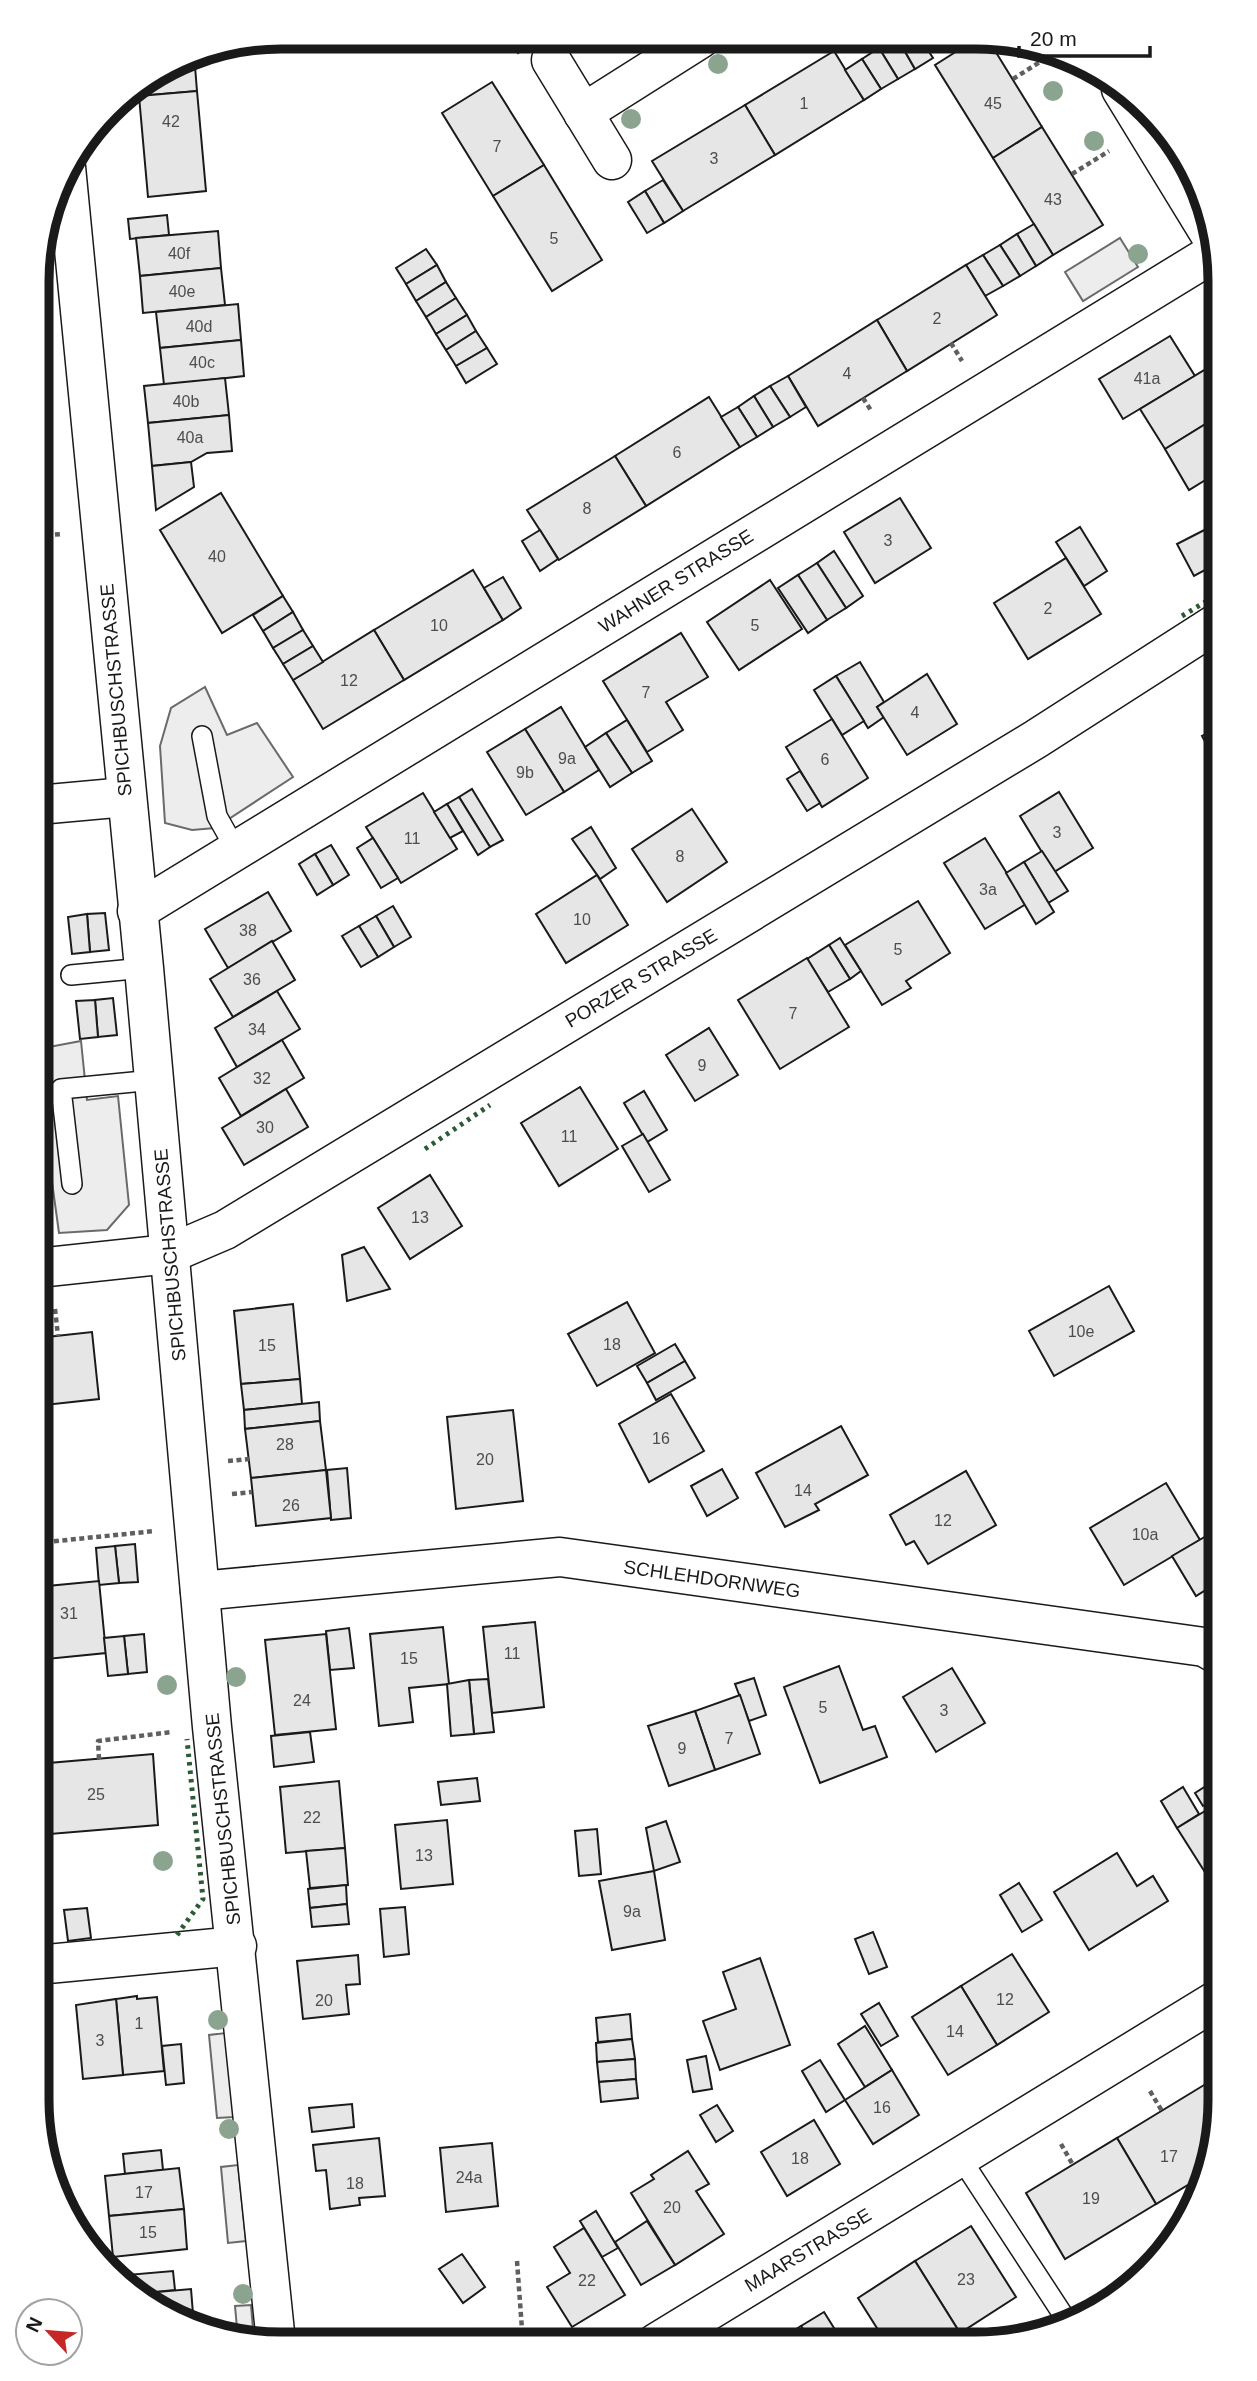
<svg xmlns="http://www.w3.org/2000/svg" width="1257" height="2381" viewBox="0 0 1257 2381" font-family="Arial,sans-serif">
<style>
.built{fill:#ededed;stroke:#6a6a6a;stroke-width:2}
.building{fill:#e6e6e6;stroke:#1a1a1a;stroke-width:2}
.lines{fill:none;stroke-linecap:round;stroke-linejoin:round}
.service-casing{stroke:#1a1a1a;stroke-width:22}
.minor-casing{stroke:#1a1a1a;stroke-width:41}
.path{stroke:#5f5f5f;stroke-width:4.5;stroke-dasharray:5 3.5;stroke-linecap:butt}
.service{stroke:#fff;stroke-width:19}
.minor{stroke:#fff;stroke-width:38}
.hedge{stroke:#2b5a34;stroke-width:5;stroke-dasharray:3.5 5;stroke-linecap:butt}
.tree{fill:#8aa48f}
.labels{text-anchor:middle;dominant-baseline:central;stroke-width:5;stroke-linejoin:round;paint-order:stroke}
.number-label{font-size:16px;fill:#4d4d4d}
.street-label{font-size:19px;fill:#1a1a1a;stroke:#fff}
.rim{fill:none;stroke:#1a1a1a;stroke-width:9}
</style>
<rect width="100%" height="100%" fill="#fff"/>
<g class="built">
<path d="M1120 238 1138 267 1083 301 1065 272Z"/>
<path d="M205 687 227 735 257 723 293 777 215 828 192 830 165 823 160 746 171 708Z"/>
<path d="M81 1041 87 1100 118 1096 129 1205 107 1230 59 1233 38 1080V1049Z"/>
<path d="M226 2033 234 2117 217 2118 209 2035Z"/>
<path d="M238 2165 246 2241 228 2243 221 2167Z"/>
<path d="M251 2305 254 2342 238 2339 235 2306Z"/>
</g>
<g class="building">
<path d="M508 38H532L534 42 518 53Z"/>
<path d="M892 41H899L915 69 898 79 879 48Z"/>
<path d="M899 41H922L933 58 915 69Z"/>
<path d="M973 41H989L1042 127 993 158 935 65Z"/>
<path d="M879 48 898 79 881 89 862 59Z"/>
<path d="M834 51 864 100 775 155 745 105Z"/>
<path d="M194 54 197 91 139 96 138 86Z"/>
<path d="M862 59 881 89 864 100 845 70Z"/>
<path d="M492 82 544 165 493 196 442 113Z"/>
<path d="M197 91 206 191 148 197 139 96Z"/>
<path d="M745 105 775 155 683 211 652 161Z"/>
<path d="M1042 127 1103 225 1053 255 993 158Z"/>
<path d="M544 165 602 260 552 291 493 196Z"/>
<path d="M663 180 683 211 664 223 645 191Z"/>
<path d="M645 191 664 223 647 233 628 202Z"/>
<path d="M167 215 169 235 130 239 128 219Z"/>
<path d="M1034 224 1053 255 1036 266 1017 234Z"/>
<path d="M218 231 221 268 140 276 136 238Z"/>
<path d="M1017 234 1036 266 1020 276 1000 245Z"/>
<path d="M1000 245 1020 276 1003 286 983 255Z"/>
<path d="M426 249 437 265 406 284 396 268Z"/>
<path d="M983 255 1003 286 985 296 966 265Z"/>
<path d="M437 265 446 282 416 301 406 284Z"/>
<path d="M966 265 997 315 907 371 877 320Z"/>
<path d="M221 268 225 305 143 313 140 276Z"/>
<path d="M446 282 456 298 426 317 416 301Z"/>
<path d="M456 298 467 315 436 334 426 317Z"/>
<path d="M238 304 241 340 160 348 156 312Z"/>
<path d="M467 315 476 331 446 350 436 334Z"/>
<path d="M877 320 907 371 818 426 788 376Z"/>
<path d="M476 331 487 348 456 366 446 350Z"/>
<path d="M1170 336 1195 376 1123 419 1099 379Z"/>
<path d="M241 340 244 376 164 385 160 348Z"/>
<path d="M487 348 497 364 466 383 456 366Z"/>
<path d="M1211 366 1220 381V415L1165 449 1140 409Z"/>
<path d="M788 376 806 407 790 417 770 386Z"/>
<path d="M225 378 229 415 148 423 144 386Z"/>
<path d="M770 386 790 417 773 427 754 396Z"/>
<path d="M754 396 773 427 757 437 738 407Z"/>
<path d="M709 397 740 447 646 506 615 456Z"/>
<path d="M738 407 757 437 740 447 721 417Z"/>
<path d="M229 415 232 451 207 453 191 462 152 466 148 423Z"/>
<path d="M1220 415V471L1189 490 1165 449Z"/>
<path d="M615 456 646 506 559 560 527 510Z"/>
<path d="M39 457 45 526 38 527Z"/>
<path d="M191 462 194 487 156 510 152 466Z"/>
<path d="M221 493 283 596 222 633 160 530Z"/>
<path d="M900 498 931 548 875 583 844 532Z"/>
<path d="M1220 522V562L1194 576 1177 544Z"/>
<path d="M1080 527 1107 571 1084 586 1056 542Z"/>
<path d="M540 530 558 559 540 571 522 541Z"/>
<path d="M834 551 863 596 846 608 817 563Z"/>
<path d="M1066 558 1101 614 1028 659 994 603Z"/>
<path d="M817 563 846 608 827 620 798 575Z"/>
<path d="M473 570 503 620 404 680 374 630Z"/>
<path d="M798 575 827 620 808 633 778 588Z"/>
<path d="M503 577 521 608 503 620 484 588Z"/>
<path d="M770 580 802 629 739 670 707 622Z"/>
<path d="M283 596 293 612 263 631 253 615Z"/>
<path d="M293 612 303 630 273 648 263 631Z"/>
<path d="M303 630 313 646 283 664 273 648Z"/>
<path d="M374 630 404 680 323 729 293 680Z"/>
<path d="M681 633 708 677 666 702 683 730 647 752 603 681Z"/>
<path d="M313 646 323 662 293 680 283 664Z"/>
<path d="M38 648 45 717 38 718Z"/>
<path d="M860 662 884 702 877 707 884 717 868 728 836 676Z"/>
<path d="M927 674 957 724 907 755 877 707Z"/>
<path d="M836 676 864 721 842 735 814 690Z"/>
<path d="M561 707 599 770 564 792 525 729Z"/>
<path d="M832 719 868 778 822 807 786 747Z"/>
<path d="M627 720 652 761 632 773 606 733Z"/>
<path d="M1220 727V770L1202 736Z"/>
<path d="M525 729 564 792 526 815 487 752Z"/>
<path d="M606 733 632 773 610 787 585 747Z"/>
<path d="M800 771 820 803 807 811 787 779Z"/>
<path d="M472 789 503 840 490 847 459 797Z"/>
<path d="M1059 792 1093 848 1054 872 1020 816Z"/>
<path d="M423 793 457 849 401 883 366 827Z"/>
<path d="M459 797 490 847 478 855 447 804Z"/>
<path d="M447 804 463 831 450 838 434 812Z"/>
<path d="M692 809 727 862 667 902 632 849Z"/>
<path d="M591 827 616 868 600 879 572 839Z"/>
<path d="M373 838 398 878 381 888 357 848Z"/>
<path d="M985 838 1026 904 985 929 944 863Z"/>
<path d="M331 845 349 875 333 885 315 854Z"/>
<path d="M1042 851 1068 891 1048 903 1024 862Z"/>
<path d="M315 854 333 885 317 895 299 864Z"/>
<path d="M1024 862 1054 912 1036 924 1006 873Z"/>
<path d="M597 875 628 925 566 963 536 914Z"/>
<path d="M268 892 291 931 228 968 205 929Z"/>
<path d="M918 901 950 953 906 981 911 988 882 1005 845 945Z"/>
<path d="M393 906 411 937 394 947 376 916Z"/>
<path d="M38 907 46 978H38Z"/>
<path d="M105 913 109 950 90 952 87 914Z"/>
<path d="M87 914 90 952 72 954 68 917Z"/>
<path d="M376 916 394 947 378 957 359 926Z"/>
<path d="M359 926 378 957 361 967 342 936Z"/>
<path d="M840 938 861 971 850 979 829 945Z"/>
<path d="M272 941 295 980 233 1017 210 979Z"/>
<path d="M829 945 850 979 828 992 807 959Z"/>
<path d="M807 958 849 1027 780 1069 738 1000Z"/>
<path d="M277 991 300 1029 237 1067 215 1028Z"/>
<path d="M113 998 117 1035 98 1037 95 1000Z"/>
<path d="M95 1000 98 1037 80 1039 76 1001Z"/>
<path d="M709 1028 738 1075 695 1101 666 1055Z"/>
<path d="M282 1040 304 1078 241 1116 219 1078Z"/>
<path d="M580 1087 618 1149 559 1186 521 1123Z"/>
<path d="M286 1089 308 1127 244 1165 222 1128Z"/>
<path d="M644 1091 667 1130 647 1142 624 1103Z"/>
<path d="M38 1130 50 1200 38 1202Z"/>
<path d="M643 1134 670 1180 649 1192 622 1146Z"/>
<path d="M430 1175 462 1226 410 1259 378 1208Z"/>
<path d="M364 1247 390 1289 347 1301 342 1255Z"/>
<path d="M1109 1286 1134 1331 1054 1376 1029 1331Z"/>
<path d="M627 1302 655 1353 597 1386 568 1334Z"/>
<path d="M293 1304 300 1379 241 1384 234 1311Z"/>
<path d="M92 1332 99 1399 45 1405 38 1338Z"/>
<path d="M675 1344 685 1361 647 1383 637 1366Z"/>
<path d="M685 1361 695 1378 656 1400 647 1383Z"/>
<path d="M300 1379 302 1404 244 1410 241 1384Z"/>
<path d="M671 1394 704 1451 649 1482 619 1424Z"/>
<path d="M319 1402 320 1421 245 1429 244 1410Z"/>
<path d="M513 1410 523 1501 456 1509 447 1417Z"/>
<path d="M320 1421 326 1470 251 1478 245 1429Z"/>
<path d="M841 1426 868 1475 815 1504 819 1510 785 1527 756 1473Z"/>
<path d="M347 1468 351 1518 331 1520 327 1470Z"/>
<path d="M722 1469 738 1498 707 1516 691 1486Z"/>
<path d="M326 1470 331 1518 256 1526 251 1478Z"/>
<path d="M966 1471 996 1525 928 1564 914 1541 906 1545 890 1515Z"/>
<path d="M1166 1483 1200 1540 1124 1585 1090 1528Z"/>
<path d="M1220 1528V1581L1196 1596 1172 1556Z"/>
<path d="M135 1544 138 1582 119 1583 115 1546Z"/>
<path d="M115 1546 119 1583 99 1585 96 1548Z"/>
<path d="M99 1581 106 1653 37 1660V1587Z"/>
<path d="M535 1622 544 1707 492 1713 483 1627Z"/>
<path d="M443 1627 449 1684 409 1688 413 1722 379 1726 370 1634Z"/>
<path d="M349 1628 354 1668 330 1670 326 1631Z"/>
<path d="M144 1634 147 1672 128 1674 124 1636Z"/>
<path d="M326 1634 336 1729 275 1735 265 1640Z"/>
<path d="M124 1636 128 1674 108 1676 104 1638Z"/>
<path d="M839 1666 863 1730 875 1726 887 1757 820 1783 784 1687Z"/>
<path d="M952 1668 985 1723 936 1752 903 1697Z"/>
<path d="M754 1678 766 1715 749 1721 735 1684Z"/>
<path d="M488 1679 494 1732 474 1734 469 1680Z"/>
<path d="M469 1680 474 1734 451 1736 447 1684Z"/>
<path d="M740 1695 760 1754 715 1770 695 1711Z"/>
<path d="M695 1711 715 1770 669 1786 648 1726Z"/>
<path d="M310 1732 314 1762 274 1767 271 1736Z"/>
<path d="M153 1754 158 1825 38 1835 37 1764Z"/>
<path d="M1220 1777V1797L1203 1806 1195 1793Z"/>
<path d="M477 1778 480 1801 441 1805 438 1782Z"/>
<path d="M339 1781 345 1848 286 1853 280 1787Z"/>
<path d="M1183 1787 1199 1814 1177 1828 1161 1801Z"/>
<path d="M1220 1802V1870L1208 1877 1177 1828Z"/>
<path d="M447 1820 453 1884 401 1889 395 1825Z"/>
<path d="M666 1821 680 1862 654 1871 646 1828Z"/>
<path d="M597 1829 601 1874 579 1876 575 1831Z"/>
<path d="M345 1848 348 1885 310 1888 306 1851Z"/>
<path d="M1117 1853 1137 1886 1153 1876 1168 1901 1089 1950 1054 1892Z"/>
<path d="M654 1871 665 1940 612 1950 599 1881Z"/>
<path d="M1019 1883 1042 1920 1022 1932 1000 1895Z"/>
<path d="M346 1885 347 1904 310 1908 308 1889Z"/>
<path d="M347 1904 349 1924 312 1927 310 1908Z"/>
<path d="M405 1907 409 1954 384 1957 380 1909Z"/>
<path d="M87 1908 91 1938 68 1941 64 1910Z"/>
<path d="M873 1932 887 1967 869 1974 855 1939Z"/>
<path d="M1012 1954 1049 2012 997 2045 961 1986Z"/>
<path d="M358 1955 360 1984 346 1985 349 2014 303 2019 297 1961Z"/>
<path d="M760 1958 790 2045 720 2070 703 2021 736 2009 723 1972Z"/>
<path d="M961 1986 997 2045 948 2075 912 2017Z"/>
<path d="M137 1996V1999L157 1997 164 2071 123 2075 116 1999Z"/>
<path d="M116 1999 123 2075 83 2079 76 2005Z"/>
<path d="M879 2003 898 2036 881 2046 861 2014Z"/>
<path d="M630 2014 632 2039 598 2042 596 2018Z"/>
<path d="M865 2026 892 2070 865 2087 838 2044Z"/>
<path d="M632 2039 635 2059 597 2062 596 2043Z"/>
<path d="M181 2044 184 2083 166 2085 162 2046Z"/>
<path d="M706 2056 712 2089 693 2092 687 2060Z"/>
<path d="M635 2059 636 2079 599 2082 597 2062Z"/>
<path d="M820 2060 845 2100 826 2112 802 2071Z"/>
<path d="M892 2070 919 2115 873 2144 845 2100Z"/>
<path d="M636 2079 638 2098 601 2102 599 2082Z"/>
<path d="M1209 2082 1220 2100V2117L1206 2174 1156 2204 1117 2138Z"/>
<path d="M352 2104 354 2127 312 2132 309 2108Z"/>
<path d="M717 2105 733 2131 716 2142 700 2115Z"/>
<path d="M814 2120 840 2164 787 2196 761 2152Z"/>
<path d="M379 2138 385 2196 359 2198 360 2205 330 2209 326 2170 316 2171 313 2145Z"/>
<path d="M1117 2138 1156 2204 1065 2259 1026 2193Z"/>
<path d="M492 2143 498 2206 446 2212 440 2148Z"/>
<path d="M161 2150 163 2170 125 2174 123 2154Z"/>
<path d="M688 2151 709 2184 696 2191 724 2234 675 2265 631 2193 654 2179 651 2175Z"/>
<path d="M179 2168 184 2209 109 2216 105 2176Z"/>
<path d="M184 2209 187 2249 113 2257 109 2216Z"/>
<path d="M596 2211 618 2248 602 2257 580 2221Z"/>
<path d="M647 2221 675 2265 641 2285 615 2242Z"/>
<path d="M971 2226 1016 2297 960 2333 915 2261Z"/>
<path d="M584 2228 625 2295 572 2327 547 2287 570 2273 554 2247Z"/>
<path d="M462 2254 485 2287 463 2303 439 2269Z"/>
<path d="M915 2261 960 2333 942 2344H887L858 2298Z"/>
<path d="M173 2271 175 2290 135 2294 120 2284 115 2276Z"/>
<path d="M191 2289 194 2326 173 2319 135 2294Z"/>
<path d="M824 2312 844 2344H812L801 2326Z"/>
<path d="M801 2326 812 2344H780L778 2340Z"/>
<path d="M478 2329 487 2343H455Z"/>
</g>
<g class="lines">
<defs>
<g id="service">
<path d="M202 736 217 816 236 850"/>
<path d="M71 975 144 968"/>
<path d="M72 1184 61 1089 154 1080"/>
<path d="M960 2157 1069 2324"/>
</g>
<g id="minor">
<path d="M551 60 612 160"/>
<path d="M1121 89 1214 241"/>
<path d="M583 113 700 39"/>
<path d="M66 167 144 968 212 1727 276 2342"/>
<path d="M38 805 126 797"/>
<path d="M137 911 1215 252"/>
<path d="M38 1268 169 1254 225 1230 1036 739 1220 621"/>
<path d="M200 1591 560 1557 1204 1647 1220 1656"/>
<path d="M37 1965 237 1946"/>
<path d="M656 2343 1220 1998"/>
</g>
</defs>
<use href="#service" class="service-casing"/>
<use href="#minor" class="minor-casing"/>
<g class="path">
<path d="M1013 79 1051 55"/>
<path d="M1072 174 1109 151"/>
<path d="M951 343 962 361"/>
<path d="M863 398 872 412"/>
<path d="M38 536 62 534"/>
<path d="M55 1309 58 1336"/>
<path d="M228 1461 249 1459"/>
<path d="M232 1494 252 1492"/>
<path d="M37 1543 155 1531"/>
<path d="M37 1585 38 1587"/>
<path d="M99 1759 98 1741 172 1732"/>
<path d="M1150 2091 1162 2111"/>
<path d="M1061 2144 1073 2165"/>
<path d="M517 2261 523 2343"/>
</g>
<use href="#service" class="service"/>
<use href="#minor" class="minor"/>
<g class="hedge">
<path d="M1182 616 1220 593"/>
<path d="M425 1149 490 1105"/>
<path d="M37 1927 47 1947H50"/>
<path d="M177 1935 203 1899 187 1739"/>
</g>
</g>
<g class="tree">
<circle cx="718" cy="64" r="10"/>
<circle cx="1053" cy="91" r="10"/>
<circle cx="631" cy="119" r="10"/>
<circle cx="1094" cy="141" r="10"/>
<circle cx="1138" cy="254" r="10"/>
<circle cx="236" cy="1677" r="10"/>
<circle cx="167" cy="1685" r="10"/>
<circle cx="163" cy="1861" r="10"/>
<circle cx="218" cy="2020" r="10"/>
<circle cx="229" cy="2129" r="10"/>
<circle cx="243" cy="2294" r="10"/>
</g>
<g class="labels">
<g class="number-label">
<text x="804" y="103">1</text>
<text x="993" y="103">45</text>
<text x="171" y="121">42</text>
<text x="497" y="146">7</text>
<text x="714" y="158">3</text>
<text x="1053" y="199">43</text>
<text x="554" y="238">5</text>
<text x="179" y="253">40f</text>
<text x="182" y="291">40e</text>
<text x="937" y="318">2</text>
<text x="199" y="326">40d</text>
<text x="202" y="362">40c</text>
<text x="847" y="373">4</text>
<text x="1147" y="378">41a</text>
<text x="186" y="401">40b</text>
<text x="190" y="437">40a</text>
<text x="677" y="452">6</text>
<text x="587" y="508">8</text>
<text x="888" y="540">3</text>
<text x="217" y="556">40</text>
<text x="1048" y="608">2</text>
<text x="439" y="625">10</text>
<text x="755" y="625">5</text>
<text x="349" y="680">12</text>
<text x="646" y="692">7</text>
<text x="915" y="712">4</text>
<text x="567" y="758">9a</text>
<text x="825" y="759">6</text>
<text x="525" y="772">9b</text>
<text x="1057" y="832">3</text>
<text x="412" y="838">11</text>
<text x="680" y="856">8</text>
<text x="988" y="889">3a</text>
<text x="582" y="919">10</text>
<text x="248" y="930">38</text>
<text x="898" y="949">5</text>
<text x="252" y="979">36</text>
<text x="793" y="1013">7</text>
<text x="257" y="1029">34</text>
<text x="702" y="1065">9</text>
<text x="262" y="1078">32</text>
<text x="265" y="1127">30</text>
<text x="569" y="1136">11</text>
<text x="420" y="1217">13</text>
<text x="1081" y="1331">10e</text>
<text x="612" y="1344">18</text>
<text x="267" y="1345">15</text>
<text x="661" y="1438">16</text>
<text x="285" y="1444">28</text>
<text x="485" y="1459">20</text>
<text x="803" y="1490">14</text>
<text x="291" y="1505">26</text>
<text x="943" y="1520">12</text>
<text x="1145" y="1534">10a</text>
<text x="69" y="1613">31</text>
<text x="512" y="1653">11</text>
<text x="409" y="1658">15</text>
<text x="302" y="1700">24</text>
<text x="823" y="1707">5</text>
<text x="944" y="1710">3</text>
<text x="729" y="1738">7</text>
<text x="682" y="1748">9</text>
<text x="96" y="1794">25</text>
<text x="312" y="1817">22</text>
<text x="424" y="1855">13</text>
<text x="632" y="1911">9a</text>
<text x="1005" y="1999">12</text>
<text x="324" y="2000">20</text>
<text x="139" y="2023">1</text>
<text x="955" y="2031">14</text>
<text x="100" y="2040">3</text>
<text x="882" y="2107">16</text>
<text x="1169" y="2156">17</text>
<text x="800" y="2158">18</text>
<text x="469" y="2177">24a</text>
<text x="355" y="2183">18</text>
<text x="144" y="2192">17</text>
<text x="1091" y="2198">19</text>
<text x="672" y="2207">20</text>
<text x="148" y="2232">15</text>
<text x="966" y="2279">23</text>
<text x="587" y="2280">22</text>
</g>
<g class="street-label">
<text transform="translate(676 581) rotate(-32)">WAHNER STRASSE</text>
<text transform="translate(116 690) rotate(-95)">SPICHBUSCHSTRASSE</text>
<text transform="translate(641 978) rotate(-31)">PORZER STRASSE</text>
<text transform="translate(170 1255) rotate(-95)">SPICHBUSCHSTRASSE</text>
<text transform="translate(712 1579) rotate(8)">SCHLEHDORNWEG</text>
<text transform="translate(223 1819) rotate(-96)">SPICHBUSCHSTRASSE</text>
<text transform="translate(808 2250) rotate(-31)">MAARSTRASSE</text>
</g>
</g>
<path d="M0 0H1257V2381H0ZM281 49H976A232 232 0 0 1 1208 281V2100A232 232 0 0 1 976 2332H281A232 232 0 0 1 49 2100V281A232 232 0 0 1 281 49Z" fill="#fff" fill-rule="evenodd"/>
<path class="rim" d="M281 49H976A232 232 0 0 1 1208 281V2100A232 232 0 0 1 976 2332H281A232 232 0 0 1 49 2100V281A232 232 0 0 1 281 49Z"/>
<g transform="translate(49 2332) rotate(296)"><circle r="33" fill="#ffffff" stroke="#a3a3a3" stroke-width="2"/>
<path d="M0-5L12 26L0 18L-12 26Z" fill="#c62828"/>
<text y="-10" font-size="19" font-weight="bold" text-anchor="middle" fill="#1a1a1a">N</text>
</g>
<path d="M1019 46v10h131v-10" fill="none" stroke="#1a1a1a" stroke-width="3.5"/>
<text x="1030" y="46" font-size="21" fill="#1a1a1a" stroke="#ffffff" stroke-width="5" paint-order="stroke">20 m</text>
</svg>
